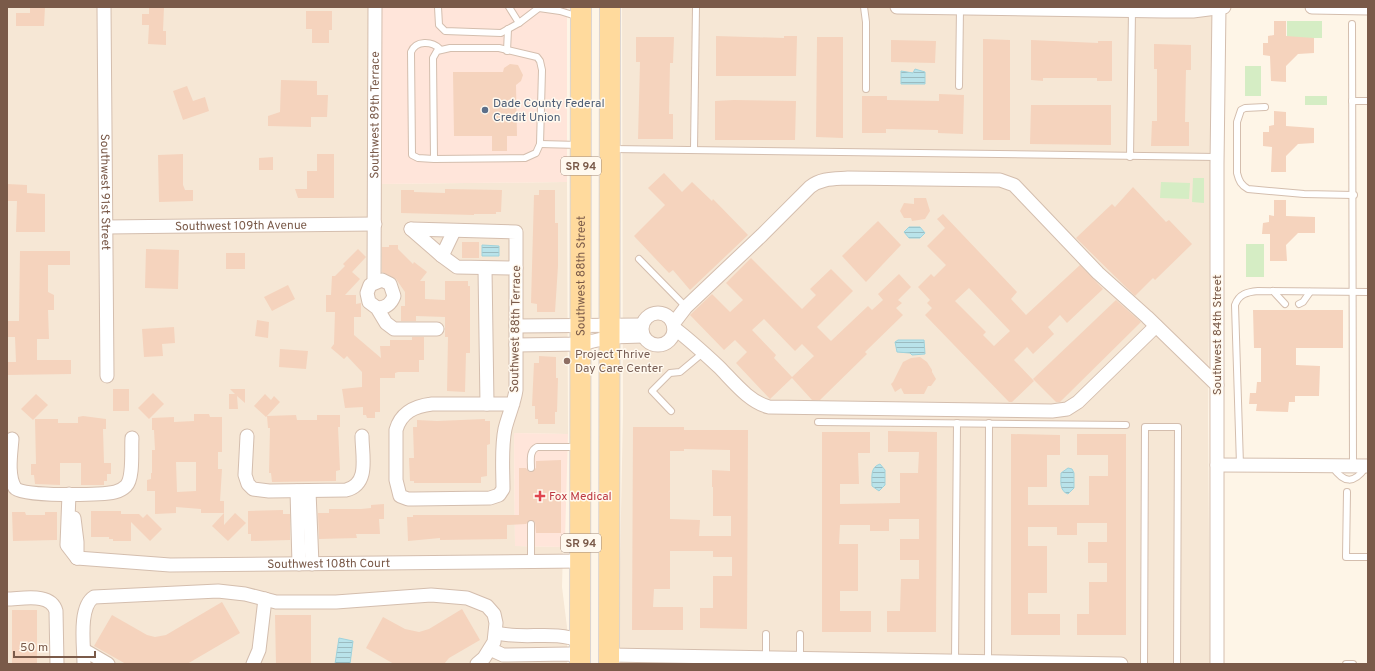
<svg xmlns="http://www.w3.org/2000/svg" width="1375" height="671" font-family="Overpass,sans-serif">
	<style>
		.residential { fill: #f6e7d5 }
		.commercial { fill: #ffe5da }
		.park { fill: #d5edc4 }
		.water { fill: url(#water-rules); stroke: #9fd3dc }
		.building { fill: #f5d3bd; fill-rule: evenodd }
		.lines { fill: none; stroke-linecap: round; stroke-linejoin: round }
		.service-casing { stroke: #d4beae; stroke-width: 8 }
		.minor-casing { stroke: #d4beae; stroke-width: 15 }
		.primary-casing { stroke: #dcd4d0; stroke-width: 22 }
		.service { stroke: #fff; stroke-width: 6 }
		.minor { stroke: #fff; stroke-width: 13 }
		.primary { stroke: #ffda9d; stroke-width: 20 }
		.service-dot { fill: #5c6f8a; stroke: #fff9ef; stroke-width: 1.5 }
		.education-dot { fill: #8d6e63; stroke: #fff9ef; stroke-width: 1.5 }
		.health-dot { fill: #e0444e; stroke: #fff9ef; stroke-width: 1.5 }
		.labels { text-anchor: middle; stroke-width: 3; stroke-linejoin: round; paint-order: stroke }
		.shield { fill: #fff9ef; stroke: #a28a7b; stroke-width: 1 }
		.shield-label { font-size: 11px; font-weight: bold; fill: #7a5a49 }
		.service-label { font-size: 12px; fill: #4e5e75; stroke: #fff9ef; text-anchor: start }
		.street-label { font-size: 12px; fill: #7a5a49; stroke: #fff9ef }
		.education-label { font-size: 12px; fill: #785e54; stroke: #fff9ef; text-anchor: start }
		.health-label { font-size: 12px; fill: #be3a42; stroke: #fff9ef; text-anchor: start }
	</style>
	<defs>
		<pattern id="water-rules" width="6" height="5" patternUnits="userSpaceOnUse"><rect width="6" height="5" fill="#b9e3ea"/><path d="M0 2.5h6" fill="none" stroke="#9bbbc0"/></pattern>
	</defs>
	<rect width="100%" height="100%" fill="#fef5e7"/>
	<g class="residential">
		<polygon points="7,7 380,7 380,184 567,182 568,434 514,433 515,546 563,547 562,587 567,627 567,664 7,664"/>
		<polygon points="622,7 1215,7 1212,10 1208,420 1210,664 618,664 623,413"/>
	</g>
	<g class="commercial">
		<polygon points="380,7 567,7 567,182 380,184"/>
		<polygon points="514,433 568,434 565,539 563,547 515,546"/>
	</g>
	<g class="park">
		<rect x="1287" y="21" width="35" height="17"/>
		<rect x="1245" y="66" width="16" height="30"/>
		<rect x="1305" y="96" width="22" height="9"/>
		<polygon points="1193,178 1204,178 1204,203 1192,202"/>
		<polygon points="1161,182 1190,183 1189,199 1160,198"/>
		<rect x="1246" y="244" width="18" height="33"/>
	</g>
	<g class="water">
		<polygon points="915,69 925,72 925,84 901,84 901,71 913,73"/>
		<polygon points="909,227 920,227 925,233 920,238 909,238 904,232"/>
		<polygon points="482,245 499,246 499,256 482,256"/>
		<polygon points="898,340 924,340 925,354 912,355 910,353 897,352 895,342"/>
		<path d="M880 464 885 470V485L879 491 872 486C872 477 870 467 880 464Z"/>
		<path d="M1068 468 1072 469 1074 473V488L1068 494C1059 491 1061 481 1061 473Z"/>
		<polygon points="339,638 353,641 350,664 335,664"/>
	</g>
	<g class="building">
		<polygon points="30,7 45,7 44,26 16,26 16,13 30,13"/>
		<polygon points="149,7 164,7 163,31 166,31 166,45 148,44 149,25 142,25 142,14 149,14"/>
		<polygon points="306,11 332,11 332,30 329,30 329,43 312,43 312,29 306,29"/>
		<polygon points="1274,21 1286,21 1286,36 1314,38 1314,53 1298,54 1286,66 1286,82 1271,81 1270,56 1263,55 1263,43 1268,43 1268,36 1274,35"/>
		<polygon points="716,36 784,38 784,36 797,36 796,76 716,76"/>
		<polygon points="636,37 674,37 673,63 670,63 669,114 673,114 673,139 638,139 640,62 636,62"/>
		<polygon points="817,37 843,37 843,138 816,137"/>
		<polygon points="983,39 1010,40 1010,140 983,140"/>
		<polygon points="891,40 936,41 935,63 891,62"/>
		<polygon points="1031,40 1098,43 1098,41 1112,41 1112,81 1097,81 1097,78 1043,78 1043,81 1031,80"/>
		<polygon points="1154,44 1191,45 1191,70 1186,70 1185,122 1189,122 1189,146 1151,146 1152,121 1157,121 1157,69 1154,69"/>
		<polygon points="510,64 518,65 523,75 521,81 516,85 517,136 507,136 507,151 492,151 492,136 454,136 453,72 503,72 504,68"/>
		<polygon points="281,80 317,81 317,95 328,95 327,117 311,117 311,127 268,126 268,116 280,112"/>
		<polygon points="187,86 193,101 205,97 209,111 183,120 173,91"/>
		<polygon points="939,94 964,95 963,134 938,133 938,130 886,129 886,133 862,133 862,96 887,96 887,100 939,101"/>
		<polygon points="734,100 796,101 795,140 715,140 715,101"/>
		<polygon points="1031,105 1111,105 1111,145 1030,144"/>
		<polygon points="1274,111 1286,112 1286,126 1314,128 1314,143 1298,144 1286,156 1286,172 1271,172 1272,147 1263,146 1263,132 1269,132 1269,126 1274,125"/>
		<polygon points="183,154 183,185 185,190 193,190 193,201 159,202 158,155"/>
		<polygon points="317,154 334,154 334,198 298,198 295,189 307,189 307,171 317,171"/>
		<polygon points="273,157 273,170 259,170 259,158"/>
		<polygon points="664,173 682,192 692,182 712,201 713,199 748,235 690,290 673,270 669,273 634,236 665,205 648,188"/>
		<polygon points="7,184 27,185 27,193 45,194 45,232 16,232 17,201 7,201"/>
		<polygon points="1133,187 1166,222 1169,220 1192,244 1155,280 1153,278 1135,296 1076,238 1112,204 1115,207"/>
		<polygon points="445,189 502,190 501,212 496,212 496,214 474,214 474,215 401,213 401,190 414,190 414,192 445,193"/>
		<polygon points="539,190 555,190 555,223 558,223 558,266 555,312 537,312 537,304 531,303 534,195 539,195"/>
		<polygon points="914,198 926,198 930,211 925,219 912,221 911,218 904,218 900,211 904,203 914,204"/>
		<polygon points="1274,200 1286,200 1286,216 1315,217 1315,233 1298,233 1286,245 1287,261 1270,261 1270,234 1262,234 1263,223 1269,222 1269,215 1274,216"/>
		<path d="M943 214 1017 292 1011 299 1026 315 1080 265 1103 289 1067 323 1060 315 1048 327 1054 334 1033 354 1027 347 1014 360 1034 381 1012 402H1009L925 315 932 308 927 303 930 300 918 287 931 274 934 277 946 265 927 246 945 228 937 219ZM969 288 1010 331 994 346 983 335 986 332 955 301Z"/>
		<polygon points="878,221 901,245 866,282 842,256"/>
		<rect x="462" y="242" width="17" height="16"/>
		<polygon points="389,245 398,245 398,249 413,264 414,262 427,272 420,281 425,281 425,299 445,300 445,281 468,281 468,286 470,286 470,353 466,353 465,392 447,391 448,337 445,337 445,317 416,316 416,321 401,321 401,306 405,306 405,292 396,279 382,272 382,247 389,247"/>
		<polygon points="146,249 179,250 178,289 145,288"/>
		<polygon points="358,249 366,257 352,272 360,279 345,295 356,295 356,304 361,303 361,317 354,317 354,335 381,358 380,346 390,346 390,340 412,340 412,337 424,337 424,360 419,360 419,372 398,372 395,373 395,378 380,378 380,412 375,412 375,418 367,418 366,415 363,415 363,407 345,408 342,389 362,387 362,372 347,356 344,359 331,348 334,344 335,312 326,312 326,295 331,295 332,276 335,276 345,266 343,264"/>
		<polygon points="20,251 70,251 70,265 48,265 48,292 54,295 54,310 48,310 49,339 37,339 37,360 71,360 71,374 7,375 7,362 16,362 15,337 7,337 7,321 19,321"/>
		<rect x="226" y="253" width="19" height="16"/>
		<path d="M751 258 802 309 816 295 810 289 831 269 853 291 817 327 831 341 868 306 872 310 883 300 878 294 899 274 911 287 898 300 902 303 896 308 903 315 865 352 867 354 820 400H812L792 378 770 399 736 363 747 352 735 340 724 350 690 315 712 294 730 312 743 300 726 283ZM764 319 795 351 802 344 814 356 792 377 774 358 776 355 752 330Z"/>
		<polygon points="288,285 295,299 272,311 264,297"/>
		<polygon points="1116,300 1141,322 1060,402 1056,402 1033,379"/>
		<polygon points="1253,310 1343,310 1343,348 1296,348 1296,365 1320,366 1319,396 1295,396 1295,402 1289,402 1288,412 1256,411 1257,404 1249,404 1250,393 1256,393 1257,382 1261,382 1261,348 1254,348"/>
		<polygon points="257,320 269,322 268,338 255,336"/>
		<polygon points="174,327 175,343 162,344 163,356 144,357 142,329"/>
		<polygon points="280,349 308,351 306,369 279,367"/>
		<polygon points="539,356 556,357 556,378 558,378 557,412 555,412 555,424 538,424 538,419 535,419 535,406 532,406 534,363 539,363"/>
		<polygon points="920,357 927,362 932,370 932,372 936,379 931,386 928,386 924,394 904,394 901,388 895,392 891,384 893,382 903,362 911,358"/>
		<rect x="113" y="389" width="16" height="22"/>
		<polygon points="230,389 245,389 245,403 237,396 238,409 229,409 229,394 235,394"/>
		<polygon points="153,393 164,404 149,419 138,408"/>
		<polygon points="36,394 48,405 33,420 21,409"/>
		<polygon points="265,394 271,400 274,396 280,402 266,417 254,406"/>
		<path d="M194 414H209L210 417H222V452H218V469H222L220 501H224V513H201V509L176 507V513L155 514V491H147V480L151 479V473H152V450H155L154 430H152V418L174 417V422L194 421ZM176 462H196V491L177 492Z"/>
		<polygon points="296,415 297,420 317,420 317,415 340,415 340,427 338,427 340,470 336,471 336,481 272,482 271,473 269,473 270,428 268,428 267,416"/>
		<polygon points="83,416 106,419 106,429 103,429 104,463 111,463 111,474 107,474 107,481 104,481 104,485 81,485 81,463 60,463 60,485 35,484 34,475 31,475 31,464 36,464 35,419 58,419 58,423 78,423 78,417"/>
		<polygon points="485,419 485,421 490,421 490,444 487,445 487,476 481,477 481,483 414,483 414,481 410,481 409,458 414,458 413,427 417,427 417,420 437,421"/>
		<path d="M633 427H684V430H748L747 629 700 628V608H713V576H732V557H713V551H670V589H654L653 607H683V630H632ZM684 449 730 450V471L712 470V487H713V516H731V536H699L700 520 670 519V451H684Z"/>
		<polygon points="888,431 937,432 936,632 887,632 887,611 900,611 901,579 919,579 919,560 900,560 900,539 919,539 919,519 889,519 889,531 870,531 870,525 840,525 839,544 858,544 858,591 840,591 840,611 871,611 871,632 822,632 822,432 870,432 870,453 858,453 859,484 840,484 840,504 900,503 900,473 918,473 919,452 888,452"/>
		<polygon points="1011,434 1060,435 1060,455 1047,455 1047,487 1028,487 1028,505 1089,505 1089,476 1108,476 1108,455 1077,455 1077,434 1126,434 1126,635 1077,635 1077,614 1089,614 1089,582 1107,582 1107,563 1088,563 1088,542 1107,542 1107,523 1077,523 1077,535 1057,535 1057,527 1028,527 1028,546 1047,546 1047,593 1028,593 1028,614 1060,614 1060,635 1011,635"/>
		<polygon points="561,460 561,533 536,533 535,522 531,520 526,524 507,525 507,539 440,540 440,538 408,541 407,517 413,517 413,515 519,515 519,468 526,468 529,472 531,472 536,468 536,461"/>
		<polygon points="384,504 384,519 379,519 380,534 356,534 357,538 319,539 318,513 329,513 329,509 361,509 371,508 371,505"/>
		<polygon points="283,510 283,514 290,514 290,540 251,541 251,534 248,534 248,511"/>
		<polygon points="91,511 121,511 121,514 139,514 143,518 147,514 162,529 150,541 131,522 131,541 113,541 113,539 109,539 109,537 91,537"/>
		<polygon points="12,512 25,512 26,515 45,515 45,512 57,512 57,540 13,541"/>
		<polygon points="224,513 224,525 235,513 246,523 228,541 212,526"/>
		<polygon points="222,602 240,633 187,664 126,664 94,646 112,615 147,635 155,637 166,635"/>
		<polygon points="462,609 480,640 449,658 444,664 394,664 366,648 383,617 405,629 419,632 429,629"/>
		<rect x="12" y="610" width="25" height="54"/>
		<polygon points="275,615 311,615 311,664 276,664"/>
	</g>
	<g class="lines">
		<g class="service-casing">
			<g id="service">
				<polyline points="438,7 439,25 445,31 501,33 519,23 540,7"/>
				<polyline points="509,7 519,23"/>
				<polyline points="864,7 866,22 866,89"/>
				<polyline points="539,8 560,11 579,17"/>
				<polyline points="1352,24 1353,466"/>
				<polyline points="507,51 508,29"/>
				<polyline points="959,86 960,8"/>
				<polyline points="1352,101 1368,101"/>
				<path d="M1265 107 1245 108 1241 110 1237 122V173C1239 181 1241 185 1248 189L1304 194 1354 195"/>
				<polyline points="540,144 579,145"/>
				<polyline points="612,149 1217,157"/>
				<polyline points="694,149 696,7"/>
				<polyline points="1130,157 1132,10"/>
				<path d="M434 159 433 58 437 51 450 48H499L537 57 540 61 542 70 540 144 536 153 525 158 434 159 418 158 412 155 411 52C416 40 432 41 440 49"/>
				<polyline points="639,259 686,307"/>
				<polyline points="1273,291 1285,304"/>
				<polyline points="1299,304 1303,302 1310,292"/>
				<polyline points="671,411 652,391 670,373 680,372 704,352"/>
				<polyline points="818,422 1126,425"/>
				<path d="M1240 465 1235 305C1239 294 1247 292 1258 291L1368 292"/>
				<path d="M1332 466C1344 484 1354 484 1366 467"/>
				<path d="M531 468C531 460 529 451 537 447H578"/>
				<polyline points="1347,492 1346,557 1368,557"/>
				<polyline points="531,561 531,524"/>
				<polyline points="766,658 766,634"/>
				<polyline points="800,659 800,634"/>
				<polyline points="955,661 957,423"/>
				<polyline points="988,662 989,423"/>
				<polyline points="1144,664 1145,427 1178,427 1177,664"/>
				<polyline points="1346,664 1353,664"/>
			</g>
		</g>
		<g class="minor-casing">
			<g id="minor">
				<path id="s1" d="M104 7 107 376"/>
				<polyline points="897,7 1164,11 1193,11 1224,7"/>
				<polyline points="1312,7 1368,8"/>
				<path id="s2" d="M107 227 375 224"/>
				<path d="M411 229 516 232V390C514 404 508 416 505 429 501 448 503 470 503 489L499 495 490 498 414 499H408L400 496 396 480V430C401 412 415 406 432 404H513"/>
				<polyline points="411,229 442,256 457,267 516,268"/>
				<polyline points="442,256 454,231"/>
				<polyline points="485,269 487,404"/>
				<path id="s3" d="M374 282 375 7"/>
				<path d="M377 308C386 308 391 304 394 296L390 284 382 280 370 285 367 293 369 302 377 308 386 323 394 329H437"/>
				<circle cx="658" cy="329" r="16"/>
				<path d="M673 324 686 307 762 235 810 187C821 178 834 179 848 178L1000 180 1014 185 1098 273 1147 317 1217 385"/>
				<polyline points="516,326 642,325"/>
				<path d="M674 328C690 340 704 353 719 367 733 381 749 402 769 407L1052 411 1067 409 1078 402 1156 326"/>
				<polyline points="516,345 581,344 610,337 643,336"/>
				<path d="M247 436 245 475 248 484 253 489 269 491 346 490C370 484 362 456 362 436"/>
				<path d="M12 439C11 453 7 475 15 488 21 497 102 495 115 492 119 491 123 489 126 486 134 478 131 449 132 438"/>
				<polyline points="1217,465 1368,466"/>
				<polyline points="297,491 299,564"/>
				<polyline points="309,491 312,564"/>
				<polyline points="69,494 67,545 77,558"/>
				<polyline points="74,518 77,542 77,558"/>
				<path id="s4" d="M77 558 170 565 581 561"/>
				<path d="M7 599C22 599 51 592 56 611L57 664"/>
				<path d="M497 633C524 640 554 630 580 641"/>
				<polyline points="490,649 503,655 569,654 575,656 580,661"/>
				<polyline points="84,650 108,664"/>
				<polyline points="609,655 1121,664"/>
				<path d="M84 664C84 647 78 607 94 597L218 591 245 594 276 602H336L431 595 467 598 487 606 494 614 496 623 494 642 484 658 477 664"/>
				<polyline points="253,664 259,650 265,599"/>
				<polyline points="1217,664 1217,164 1219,7"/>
			</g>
		</g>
		<g class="primary-casing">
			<g id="primary">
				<path id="s5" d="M580 664 581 7"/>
				<polyline points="609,664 610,7"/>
			</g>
		</g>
		<use href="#service" class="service"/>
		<use href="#minor" class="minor"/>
		<use href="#primary" class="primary"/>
	</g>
	<circle class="service-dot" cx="485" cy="110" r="4"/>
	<circle class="education-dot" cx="567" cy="361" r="4"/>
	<path class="health-dot" d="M538 490h4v4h4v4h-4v4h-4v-4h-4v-4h4z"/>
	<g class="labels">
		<g class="shield">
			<rect x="561" y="157" width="40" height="18" rx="3"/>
			<rect x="561" y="534" width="40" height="18" rx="3"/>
		</g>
		<g class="shield-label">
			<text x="581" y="170">SR 94</text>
			<text x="581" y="547">SR 94</text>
		</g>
		<g class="service-label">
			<text x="493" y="107">Dade County Federal<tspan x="493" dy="14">Credit Union</tspan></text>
		</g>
		<g class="street-label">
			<text dy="4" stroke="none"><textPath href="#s3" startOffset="167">Southwest 89th Terrace</textPath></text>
			<text dy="4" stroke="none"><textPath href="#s1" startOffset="185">Southwest 91st Street</textPath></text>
			<text dy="4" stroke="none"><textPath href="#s2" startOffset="134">Southwest 109th Avenue</textPath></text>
			<text dy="4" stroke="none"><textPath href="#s5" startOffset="388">Southwest 88th Street</textPath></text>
			<text transform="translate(515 329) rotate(-89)" y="4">Southwest 88th Terrace</text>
			<text transform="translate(1217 335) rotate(-90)" y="4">Southwest 84th Street</text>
			<text dy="4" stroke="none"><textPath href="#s4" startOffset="252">Southwest 108th Court</textPath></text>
		</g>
		<g class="education-label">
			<text x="575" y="358">Project Thrive<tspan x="575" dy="14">Day Care Center</tspan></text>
		</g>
		<g class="health-label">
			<text x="549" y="500">Fox Medical</text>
		</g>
	</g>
	<rect width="1375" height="671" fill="none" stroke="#7a5a49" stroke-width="16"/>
	<path d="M14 651v6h81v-6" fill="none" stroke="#7a5a49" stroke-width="2"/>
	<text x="20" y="651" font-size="12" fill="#7a5a49" stroke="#fff9ef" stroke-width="3" paint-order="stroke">50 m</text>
</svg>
